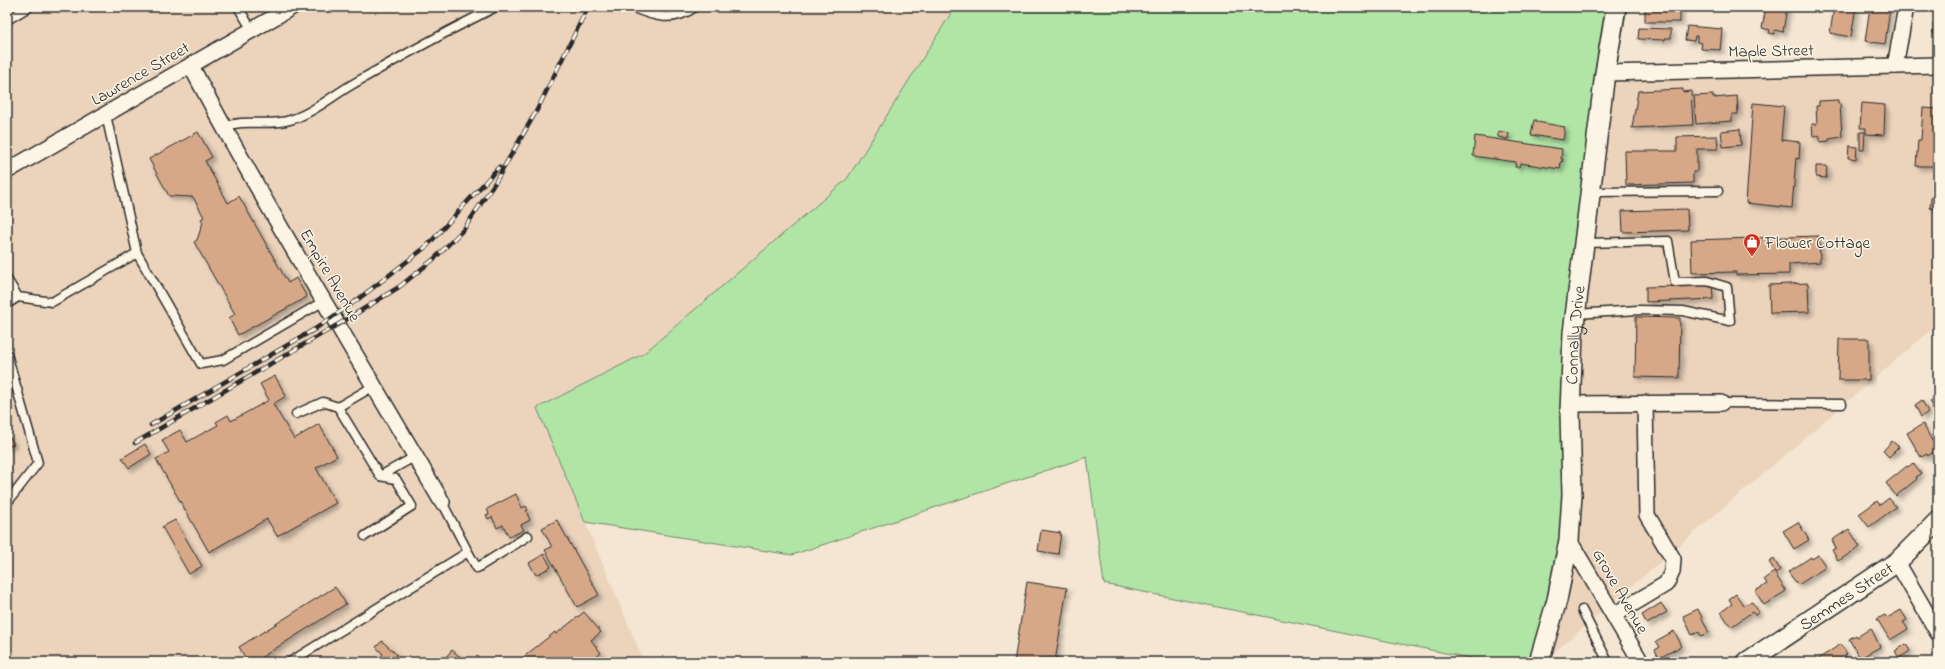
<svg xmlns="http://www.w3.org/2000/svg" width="1945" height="669" font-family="'Indie Flower',sans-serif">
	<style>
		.built { fill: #ebd3bc }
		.green { fill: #b1e5a6; stroke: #6e8868 }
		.building { fill: #d6a888; stroke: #2b2b2b; filter: url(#shadow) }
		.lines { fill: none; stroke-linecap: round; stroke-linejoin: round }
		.service-casing { stroke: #2b2b2b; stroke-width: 11 }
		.minor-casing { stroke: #2b2b2b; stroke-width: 18 }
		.tertiary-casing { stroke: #2b2b2b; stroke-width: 22 }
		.service { stroke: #fcf5e5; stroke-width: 8 }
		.minor { stroke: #fcf5e5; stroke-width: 15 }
		.tertiary { stroke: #fcf5e5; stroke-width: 19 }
		.rail-casing { stroke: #2b2b2b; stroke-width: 4.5 }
		.rail { stroke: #fcf5e5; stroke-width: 3; stroke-dasharray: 9; stroke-linecap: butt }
		.labels { text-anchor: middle; stroke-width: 3; stroke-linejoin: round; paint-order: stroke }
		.street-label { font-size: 17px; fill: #2b2b2b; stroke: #fcf5e5 }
		.poi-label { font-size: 17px; fill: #2b2b2b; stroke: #fcf5e5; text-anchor: start }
	</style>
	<defs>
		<filter id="shadow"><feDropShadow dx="3.5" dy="3.5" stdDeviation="2" flood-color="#0004"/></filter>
	</defs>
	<rect width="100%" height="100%" fill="#f4e6d2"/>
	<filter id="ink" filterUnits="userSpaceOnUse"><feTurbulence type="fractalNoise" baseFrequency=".025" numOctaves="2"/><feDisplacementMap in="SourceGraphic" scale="8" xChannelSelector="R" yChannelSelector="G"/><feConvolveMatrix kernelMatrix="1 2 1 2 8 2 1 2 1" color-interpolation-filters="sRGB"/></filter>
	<g filter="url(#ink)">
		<g class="built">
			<polygon points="7,7 955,7 847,179 643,354 537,408 644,662 7,662"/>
			<polygon points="1938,61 1938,324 1543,662 1574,313 1618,66"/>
		</g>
		<polygon class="green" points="955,7 1627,7 1574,313 1575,551 1536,662 1490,662 1104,584 1087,457 792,555 585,522 537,408 643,354 847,179"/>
		<g class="building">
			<rect x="1645" y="7" width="35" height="15"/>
			<polygon points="1766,7 1775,7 1775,9 1781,10 1782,7 1787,7 1783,32 1775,30 1774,34 1769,33 1770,30 1762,28"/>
			<polygon points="1834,7 1856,7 1851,37 1830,33"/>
			<polygon points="1870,7 1890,8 1885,44 1865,41"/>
			<rect x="1933" y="24" width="5" height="9"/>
			<polygon points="1687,26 1722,29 1720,50 1701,49 1702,43 1697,42 1697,36 1695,36 1694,41 1685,40"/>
			<polygon points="1639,28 1671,29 1671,38 1665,38 1665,40 1638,39"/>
			<polygon points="1683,89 1683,92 1691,91 1693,125 1632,128 1638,91"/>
			<polygon points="1713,95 1713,98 1737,96 1738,114 1732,114 1732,121 1696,124 1694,96"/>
			<polygon points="1838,100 1838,104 1840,104 1842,137 1829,139 1829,141 1820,142 1820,136 1813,137 1812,124 1817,124 1816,106 1819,106 1819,101"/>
			<polygon points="1753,103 1784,106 1781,140 1800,142 1799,159 1796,158 1792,208 1746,203"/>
			<polygon points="1862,103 1885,105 1884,135 1866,134 1866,128 1860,128"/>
			<polygon points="1923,108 1938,109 1938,166 1916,166 1918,140 1921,140"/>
			<polygon points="1534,120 1537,120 1537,122 1565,127 1563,140 1531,135"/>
			<polygon points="1740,129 1741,145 1723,147 1721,131"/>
			<polygon points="1498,131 1509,133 1508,139 1498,137"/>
			<polygon points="198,132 212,157 205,161 228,203 239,196 288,283 296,278 307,297 238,335 229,318 235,314 194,242 197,240 203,222 201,219 204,217 193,197 169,196 149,159"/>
			<polygon points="1860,132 1865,132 1864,150 1860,150"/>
			<polygon points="1475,136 1562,149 1561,159 1563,159 1562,162 1561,161 1560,169 1520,163 1519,167 1515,167 1516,162 1473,156"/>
			<polygon points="1717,136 1718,149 1697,149 1697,172 1693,172 1693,183 1626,185 1625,151 1677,151 1677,137"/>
			<polygon points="1849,146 1857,147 1856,159 1848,158"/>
			<polygon points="1816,166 1827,166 1826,178 1816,177"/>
			<polygon points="1931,198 1938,199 1938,209 1930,208"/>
			<polygon points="1687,209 1688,230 1623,232 1622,211"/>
			<polygon points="1819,236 1820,262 1789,264 1789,274 1736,275 1736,272 1692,273 1691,240"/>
			<polygon points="1808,283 1809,312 1770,313 1769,285"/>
			<polygon points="1712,285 1713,299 1646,302 1646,287"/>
			<polygon points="1636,317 1680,318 1679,378 1635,377"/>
			<polygon points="1839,339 1869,339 1869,380 1838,380"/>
			<polygon points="275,376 286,396 273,404 294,439 319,424 337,456 316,468 336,503 277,536 267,519 209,552 156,459 169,452 162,440 180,430 187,442 218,425 216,422 228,415 231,421 269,400 260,384"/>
			<polygon points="1938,396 1938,415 1930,401"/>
			<polygon points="1922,400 1928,412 1921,417 1915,405"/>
			<polygon points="1923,424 1932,441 1936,439 1938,448 1928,456 1927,454 1921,457 1907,433"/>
			<polygon points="7,433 14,444 7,448"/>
			<polygon points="1892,441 1899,447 1889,457 1883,451"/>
			<polygon points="145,444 151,454 129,468 122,458"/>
			<polygon points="1913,463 1921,474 1916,477 1917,479 1896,496 1886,483 1907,466 1908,467"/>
			<polygon points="7,476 13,486 7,490"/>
			<polygon points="516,494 522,508 526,506 528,510 526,511 530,520 521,525 524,530 509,537 503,525 497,528 492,517 488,519 486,515 489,514 487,509"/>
			<polygon points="1889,498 1896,507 1869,527 1859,514 1877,501 1880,505"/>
			<polygon points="175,520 202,566 189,574 162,527"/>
			<polygon points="557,520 599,595 577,607 545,550 552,547 542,528"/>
			<polygon points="1798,522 1809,540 1794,549 1783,531"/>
			<polygon points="1849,529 1860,547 1838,561 1832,550 1836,548 1832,540"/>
			<polygon points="1041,530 1061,533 1058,554 1038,551"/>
			<polygon points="544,554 551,567 536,575 529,563"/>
			<polygon points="1818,555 1826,567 1798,585 1788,572 1811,557 1812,559"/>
			<polygon points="1774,559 1780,570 1776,573 1769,562"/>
			<polygon points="1774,572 1786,591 1764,605 1755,591 1767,584 1764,579"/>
			<polygon points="1027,582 1067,588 1055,662 1014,662"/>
			<polygon points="335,587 346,604 254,662 248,662 239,647"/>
			<polygon points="1736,594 1743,605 1752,602 1759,612 1755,615 1752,612 1731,627 1721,612 1732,604 1729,599"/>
			<polygon points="1661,603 1667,612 1647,624 1642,615"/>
			<polygon points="1698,609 1709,633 1701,636 1699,632 1692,635 1683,616"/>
			<polygon points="1901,610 1907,620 1903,622 1908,629 1890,640 1877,619 1885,615 1887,618"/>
			<polygon points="584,612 601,632 591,640 601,653 590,662 517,662 555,632 556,634"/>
			<polygon points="1871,628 1880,647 1860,658 1849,639 1856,635 1857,637"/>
			<polygon points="1674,631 1682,646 1659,658 1655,650 1660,647 1656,641"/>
			<polygon points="382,641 397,655 390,662 376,662 383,654 376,647"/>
			<polygon points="1841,644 1847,654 1845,655 1849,662 1820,662 1818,659"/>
			<polygon points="1906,644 1910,651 1899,658 1895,651"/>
			<polygon points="452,650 466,662 447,662 444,659"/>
		</g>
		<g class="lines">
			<g class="service-casing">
				<g id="service">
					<polyline points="238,7 252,30"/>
					<path d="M631 7C655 17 673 23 695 7"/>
					<polyline points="7,20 29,7"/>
					<path d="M224 127C245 118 268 127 290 120 313 113 332 96 353 84 400 57 447 31 496 7"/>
					<polyline points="1591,192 1718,191"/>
					<polyline points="137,253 201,364 223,360 324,301"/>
					<polyline points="7,279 18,297 52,302 137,253 106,115"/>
					<polyline points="7,304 18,297"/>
					<polyline points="1576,314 1638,310 1683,311 1730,321 1727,287 1707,281 1675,282 1668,241 1584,243"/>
					<polyline points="7,354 38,463 7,503"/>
					<polyline points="374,386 338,407 380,476 416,456"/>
					<polyline points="1721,403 1842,404"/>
					<polyline points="296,414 323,402 338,407"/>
					<polyline points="365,536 412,506 396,479 380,476"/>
					<polyline points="468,552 477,568 528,536"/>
					<polyline points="1582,610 1607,660 1603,662"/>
					<polyline points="290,662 468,552 442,502"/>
				</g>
			</g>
			<g class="minor-casing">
				<g id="minor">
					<path d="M191 66C269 214 358 357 442 502"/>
					<polyline points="1895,66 1906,7"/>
					<polyline points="1605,73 1938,65"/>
					<polyline points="7,171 292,7"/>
					<polyline points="1570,404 1721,403"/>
					<polyline points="1569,540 1641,662"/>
					<polyline points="1897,562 1938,633"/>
					<polyline points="1614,615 1666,584 1672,572 1673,559 1647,515 1645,403"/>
				</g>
			</g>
			<g class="tertiary-casing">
				<g id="tertiary">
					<path id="s1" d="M1539 662 1557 600 1569 540 1572 495 1570 412 1573 333 1605 73 1616 7"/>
					<path id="s2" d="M1747 662 1897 562 1938 521"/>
				</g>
			</g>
			<use href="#service" class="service"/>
			<use href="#minor" class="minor"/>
			<use href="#tertiary" class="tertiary"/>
			<g class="rail-casing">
				<g id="rail">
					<polyline points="151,425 315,329 357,300 427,246 499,167"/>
					<polyline points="135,443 344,321 399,287 434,259 464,229 496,181 537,110 588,7"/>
				</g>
			</g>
			<use href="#rail" class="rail"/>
		</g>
	</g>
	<defs>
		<g id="shop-pin" transform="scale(0.9)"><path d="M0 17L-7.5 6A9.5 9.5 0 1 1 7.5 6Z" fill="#c8321e" stroke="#fcf5e5"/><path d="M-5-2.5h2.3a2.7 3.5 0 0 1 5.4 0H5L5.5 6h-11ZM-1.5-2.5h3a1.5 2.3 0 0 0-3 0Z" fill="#fff"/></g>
	</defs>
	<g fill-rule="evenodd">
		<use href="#shop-pin" x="1752" y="242"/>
	</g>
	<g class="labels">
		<g class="street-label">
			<text transform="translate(1771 50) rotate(-1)" y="6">Maple Street</text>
			<text transform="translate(140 73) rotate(-30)" y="6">Lawrence Street</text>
			<text transform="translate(331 275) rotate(60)" y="6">Empire Avenue</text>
			<text dy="6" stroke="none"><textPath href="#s1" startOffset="331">Connally Drive</textPath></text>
			<text transform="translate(1621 591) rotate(60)" y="6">Grove Avenue</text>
			<text dy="6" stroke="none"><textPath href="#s2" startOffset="119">Semmes Street</textPath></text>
		</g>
		<g class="poi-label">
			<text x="1765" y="248">Flower Cottage</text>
		</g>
	</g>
	<rect width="1945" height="669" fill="none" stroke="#fcf5e5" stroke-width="24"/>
	<rect x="12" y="12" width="1921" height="645" fill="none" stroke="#2b2b2b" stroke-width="1.5" filter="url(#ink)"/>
</svg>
